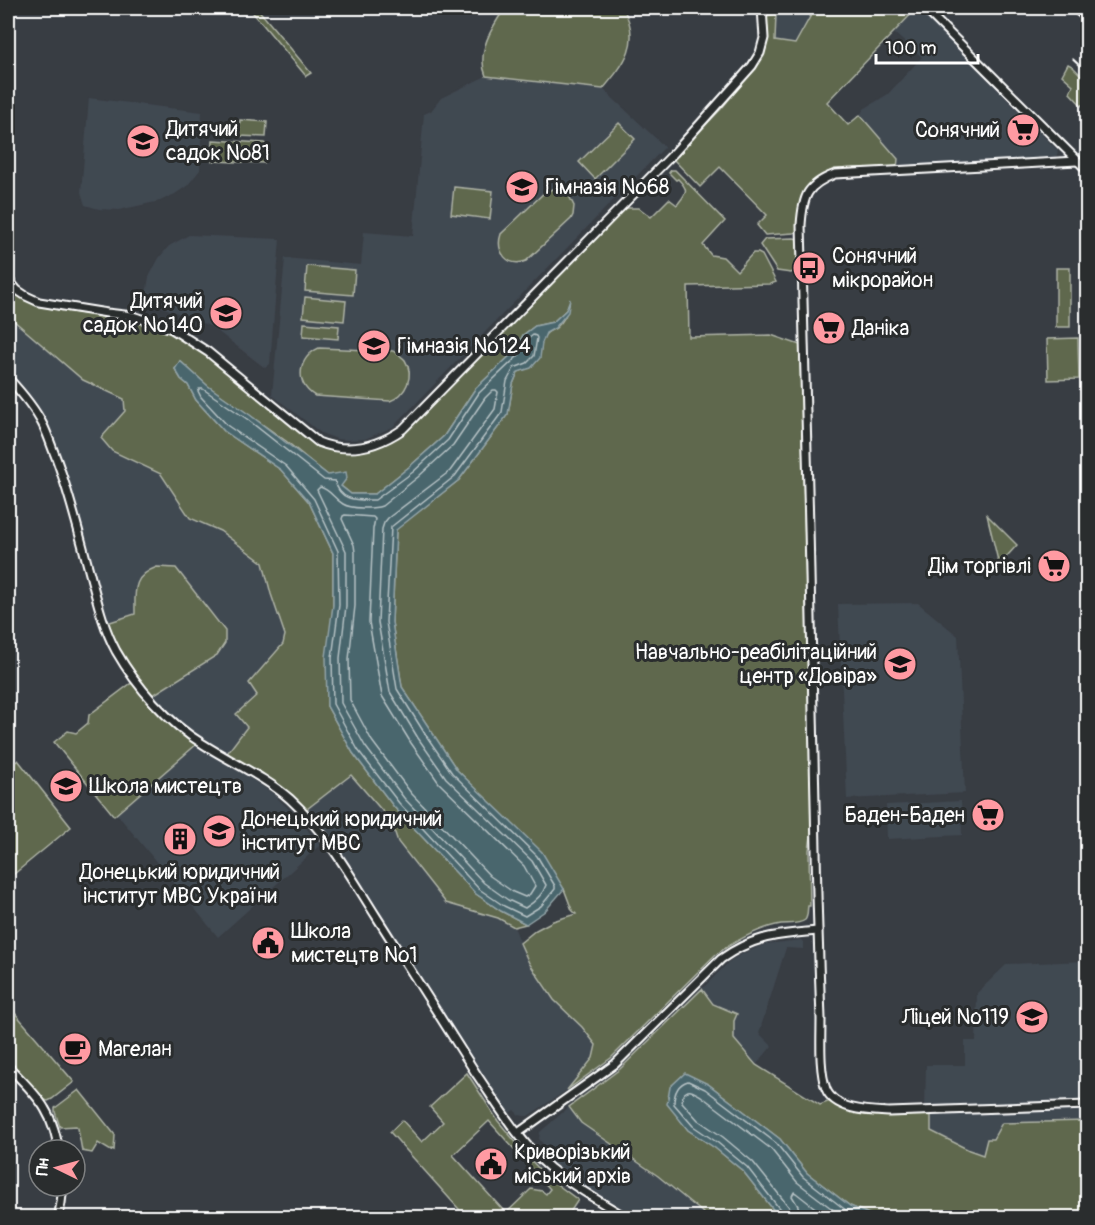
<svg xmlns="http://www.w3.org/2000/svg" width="1095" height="1225" font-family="Pangolin,sans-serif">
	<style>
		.built { fill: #414851 }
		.green { fill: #5e674d; stroke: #aeb3a6; stroke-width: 1.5 }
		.water { fill: #49666d; stroke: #92a3a7; stroke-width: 1.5 }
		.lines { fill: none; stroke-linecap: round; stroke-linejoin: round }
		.shore { stroke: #b6c2c5; stroke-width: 1.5 }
		.minor-casing { stroke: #fff; stroke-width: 11 }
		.major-casing { stroke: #fff; stroke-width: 14 }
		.minor { stroke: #2a2d2e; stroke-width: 7 }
		.major { stroke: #2a2d2e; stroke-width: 9 }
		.tram { stroke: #fff; stroke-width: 1.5 }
		.labels { text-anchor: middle; stroke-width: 6; stroke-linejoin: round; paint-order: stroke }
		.poi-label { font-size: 21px; fill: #fff; stroke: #2a2d2e; text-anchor: start }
	</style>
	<rect width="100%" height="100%" fill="#383d43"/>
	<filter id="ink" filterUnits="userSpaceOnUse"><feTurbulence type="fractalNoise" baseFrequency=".0167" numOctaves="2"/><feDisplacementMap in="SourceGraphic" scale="12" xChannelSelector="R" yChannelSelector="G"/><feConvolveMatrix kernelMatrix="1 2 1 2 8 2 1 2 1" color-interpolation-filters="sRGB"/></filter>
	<g filter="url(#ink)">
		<g class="built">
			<polygon points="776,8 815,8 795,44 775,41"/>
			<polygon points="917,8 1058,151 1055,161 897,168 860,115 864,109 888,94 922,57 894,33"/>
			<polygon points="486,76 603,89 665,147 393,427 365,439 347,440 337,439 321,433 272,395 285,258 361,265 364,232 413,236 424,114 431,111 441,98"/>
			<polygon points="89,98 202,112 200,170 187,186 175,194 160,201 119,210 99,209 85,205 81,192"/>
			<polygon points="189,235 280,239 270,364 265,368 212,327 145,300 149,277 159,258 169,246"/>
			<polygon points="8,320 13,320 23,327 83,380 124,399 126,410 101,438 112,451 161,474 190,518 220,531 263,563 271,594 285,635 283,645 250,683 258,695 247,727 225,756 200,742 150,697 217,655 135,591 135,614 104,624 72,507 44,427 8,378"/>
			<polygon points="918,603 958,636 965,793 847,799 838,604"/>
			<polygon points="198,743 272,793 297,817 320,845 218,937 117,814"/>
			<polygon points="351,775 391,821 398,842 446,903 498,918 514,927 529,963 538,977 554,1000 582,1027 596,1045 593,1058 567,1090 528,1116 524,1116 519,1115 514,1110 505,1116 330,842 303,812"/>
			<polygon points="961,801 962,835 887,839 886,805"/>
			<polygon points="801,940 803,942 803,949 786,948 759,1033 772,1046 756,1065 734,1039 734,1021 737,1014 713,1004 702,989 730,961 742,954 766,944"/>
			<polygon points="1087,961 1087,1102 925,1107 926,1065 965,1065 965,1041 976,1041 977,993 1007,964"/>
			<polygon points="569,1107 581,1123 658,1176 702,1212 707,1217 627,1217 584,1192 536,1154 544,1145 539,1139 540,1132"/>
			<polygon points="1087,1108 1087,1121 1002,1123 984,1155 969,1150 931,1131 931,1114"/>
		</g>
		<g class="green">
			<polygon points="249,8 257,8 311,73 306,76"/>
			<path d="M505 8H623C642 42 625 63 603 89L486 76C476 52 492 27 505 8Z"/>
			<path d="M815 8H917L827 102 848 125 860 115 898 159 897 168C843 168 797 159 797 231L794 233 765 235 757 225 767 215 720 167 700 187 673 159 721 109 755 68 763 54 766 45 767 39V18L769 15 776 14 775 41 795 44Z"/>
			<polygon points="1068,64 1072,66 1087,81 1087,111 1070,93 1073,85 1062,75"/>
			<polygon points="240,120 267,122 266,137 239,136"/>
			<polygon points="619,123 635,139 595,179 579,162"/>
			<polygon points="213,140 265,143 264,163 212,161"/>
			<path d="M671 170H675L725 221 703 245 711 255 723 257 737 271 753 253H758L762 255 776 282 770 284 688 286 689 337 771 335 800 345 812 829 809 850 810 906H808C807 911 808 917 805 920 799 925 787 923 781 924 757 928 734 942 715 955L611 1058 567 1090 593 1058 596 1045 582 1027 554 1000 529 963 520 943 536 930 553 921 576 914 572 910 564 889 494 807 457 770 402 687 392 622 396 529 459 480 508 414 513 384 518 372C553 360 532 346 547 333 550 330 553 330 556 328 564 321 568 313 569 303L566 310 553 322 535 326 523 335 515 351 475 389 444 436 409 467 375 494H351L286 441 208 386 180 361 175 369 181 379 188 385 196 400 224 431 281 470 309 502 333 553V605L327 706 353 753 394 807 476 894 501 911 526 924 514 927 498 918 446 903 398 842 391 821 351 775 303 812 290 799 225 756 247 727 236 714 257 695 249 683 283 644 285 635 271 594 263 563 220 531 190 518 161 474 112 451 101 438 125 411 124 399 83 380 13 320H8V284C13 290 18 296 25 300 43 310 83 313 104 317L103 328 118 329 119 318C193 322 258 407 317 446 348 458 378 450 405 432L626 208H639L651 217 669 199 677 205C686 193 690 191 678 179L676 180 669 173Z"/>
			<polygon points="454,187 493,191 490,219 451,214"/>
			<path d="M553 189 563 191 569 196 574 206 573 215 571 219 526 261C508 268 495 252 501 234L545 192Z"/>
			<polygon points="794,238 798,239 798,268 791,273 777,271 760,245 765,239"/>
			<polygon points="307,266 355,270 353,295 305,291"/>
			<rect x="1056" y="268" width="14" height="59"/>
			<polygon points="305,297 346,301 344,321 303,317"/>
			<polygon points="304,323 339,326 338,339 303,336"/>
			<polygon points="1078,338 1079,379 1048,380 1047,339"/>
			<path d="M319 348 393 351C397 354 402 356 405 360 415 376 406 395 390 401L315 396C294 384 298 357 319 348Z"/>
			<polygon points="987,515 1017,545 999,565"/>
			<path d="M157 567 176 568 225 631V643L217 655 150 697 130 673 104 624 135 614C135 591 132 576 157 567Z"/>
			<polygon points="134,683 198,743 114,816 54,742 68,731 76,733 88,723 89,715 130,684"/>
			<polygon points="18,760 71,827 8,879 8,769"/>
			<path d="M702 989 713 1004 737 1014 734 1021V1039L756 1065 820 1105 830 1101C859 1121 898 1115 931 1114V1131L969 1150 983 1155 987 1139H993L1002 1123 1087 1121V1217H876L850 1206 807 1173 780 1139 708 1084 681 1121 688 1130 715 1148 743 1171 779 1217H707L702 1212 658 1176 581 1123 569 1107 620 1069Z"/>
			<polygon points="8,1005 74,1082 52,1099 48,1101 45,1100 8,1059"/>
			<polygon points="467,1073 498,1121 529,1158 542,1172 538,1176 489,1121 453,1155 503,1210 496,1217 466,1217 390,1132 402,1120 422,1142 443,1122 430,1107"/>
			<polygon points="79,1090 115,1135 114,1150 112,1149 111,1151 98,1143 92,1153 82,1151 78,1128 76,1126 60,1127 55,1112 55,1108"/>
			<polygon points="547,1177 578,1200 567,1217 502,1217 531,1189 542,1191 546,1194 550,1189 543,1181"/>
		</g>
		<g class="water">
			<polygon points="570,299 568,312 555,328 546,333 542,343 540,358 531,368 518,372 513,384 508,414 459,480 396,530 392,622 402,687 457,770 542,852 564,889 545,911 526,924 501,911 476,894 394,807 353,753 327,706 326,657 333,605 333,553 309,502 281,470 224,431 196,400 188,385 181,379 175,369 180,361 208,386 250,415 328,475 346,472 347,478 341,486 351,494 375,494 409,467 444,436 475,389 515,351 523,335 535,326 553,322 566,310"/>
			<polygon points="685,1073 708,1084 780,1139 807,1173 850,1206 876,1217 779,1217 743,1171 715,1148 688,1130 667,1104 670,1087"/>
		</g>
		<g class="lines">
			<g class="shore">
				<path d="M533 335 536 336 537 338 534 356 527 363 514 368 507 381 502 412 455 476 391 527 386 622 397 689 425 734 452 773 537 856 555 886V889L541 906 525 916 504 906 479 889 399 803 358 750 333 704 332 658 339 605 338 551 314 499 286 466 228 426 201 397 198 391 199 389H203L247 419 324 480 335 481C340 502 357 500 375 500L413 472 448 440 479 393 519 355 528 339Z"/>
				<path d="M493 390H496L498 392 495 409 450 471 388 518 384 523 382 529 378 622 390 692 418 738 446 778 532 861 546 885C543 895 533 903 525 908L508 900 484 883 404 798 365 746 341 703 340 658 346 606V551L317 490 320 487C331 490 333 498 343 504 351 509 373 509 382 506L418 477 453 445 485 398Z"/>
				<polygon points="345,515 373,517 375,519 373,529 369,622 382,696 411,743 439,783 524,866 535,886 530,894 525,897 513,892 490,876 411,793 372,741 350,700 349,659 355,606 355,552 354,545 342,519 343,516"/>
				<path d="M784 1218 782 1212 747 1167 718 1143 693 1126 674 1104C674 1093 678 1084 688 1081L705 1089 776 1143 803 1177 847 1211 862 1218"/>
				<path d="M791 1218 789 1207 753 1162 723 1137 698 1120 682 1102 683 1095C689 1087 693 1092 701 1096L771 1149 797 1182 844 1218"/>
				<polyline points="800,1218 798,1206 792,1196 794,1192 796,1193 828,1218"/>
			</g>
			<g class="minor-casing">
				<g id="minor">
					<polyline points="924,8 1088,171"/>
					<path d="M1077 161 835 174C807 185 803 195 801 225 807 433 812 642 816 850 817 907 819 963 821 1019 821 1040 819 1070 826 1089 835 1111 871 1111 889 1112L1088 1105"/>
					<path d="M8 279 17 290 26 296 39 302 107 313 133 316 172 329 208 352 318 442C348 454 377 447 403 429L674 153 752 66 760 53 764 38 762 8"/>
					<path d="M8 378C22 393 34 407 43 425 48 435 51 445 55 455 70 494 79 534 90 574 97 600 103 627 116 651 136 686 168 723 203 744 231 762 265 777 290 799 326 832 350 875 376 916 410 969 443 1022 477 1075 499 1107 520 1143 550 1168 574 1187 601 1202 627 1218"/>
					<path d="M8 1066C20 1079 36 1093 45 1109 53 1122 56 1136 59 1150"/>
					<path d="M518 1133 615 1064 721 959C755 935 778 935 817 931"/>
					<polyline points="58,1218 61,1203 63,1186"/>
				</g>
			</g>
			<g class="major-casing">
				<polyline id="major" points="1077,8 1088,17"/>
			</g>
			<use href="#minor" class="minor"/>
			<use href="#major" class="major"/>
			<polyline class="tram" points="1073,59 1088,73"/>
		</g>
	</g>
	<defs>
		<g id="supermarket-disc" transform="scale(1.725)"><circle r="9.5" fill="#ff9aa2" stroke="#2a2d2e"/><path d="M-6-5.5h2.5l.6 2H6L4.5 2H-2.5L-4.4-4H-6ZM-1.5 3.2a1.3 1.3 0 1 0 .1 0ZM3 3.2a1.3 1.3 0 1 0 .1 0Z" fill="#111"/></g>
		<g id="school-disc" transform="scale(1.725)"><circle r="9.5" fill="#ff9aa2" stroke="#2a2d2e"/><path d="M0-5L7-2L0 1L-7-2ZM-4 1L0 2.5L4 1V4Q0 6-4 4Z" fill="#111"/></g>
		<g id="bus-disc" transform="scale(1.725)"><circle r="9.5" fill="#ff9aa2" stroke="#2a2d2e"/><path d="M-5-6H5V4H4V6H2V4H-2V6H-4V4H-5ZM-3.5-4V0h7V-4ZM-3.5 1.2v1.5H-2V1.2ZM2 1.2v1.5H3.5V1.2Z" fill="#111"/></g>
		<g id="university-disc" transform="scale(1.725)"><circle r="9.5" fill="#ff9aa2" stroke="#2a2d2e"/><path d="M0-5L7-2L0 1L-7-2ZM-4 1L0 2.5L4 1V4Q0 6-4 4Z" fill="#111"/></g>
		<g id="building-disc" transform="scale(1.725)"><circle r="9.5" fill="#ff9aa2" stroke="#2a2d2e"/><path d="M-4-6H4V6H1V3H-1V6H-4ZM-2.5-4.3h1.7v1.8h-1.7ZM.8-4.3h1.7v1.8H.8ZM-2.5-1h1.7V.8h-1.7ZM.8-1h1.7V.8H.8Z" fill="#111"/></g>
		<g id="civic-disc" transform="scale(1.725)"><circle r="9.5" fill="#ff9aa2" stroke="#2a2d2e"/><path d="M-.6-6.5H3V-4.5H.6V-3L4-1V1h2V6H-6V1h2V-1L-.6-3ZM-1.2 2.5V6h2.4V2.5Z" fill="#111"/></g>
		<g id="cafe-disc" transform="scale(1.725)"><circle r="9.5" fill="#ff9aa2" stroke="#2a2d2e"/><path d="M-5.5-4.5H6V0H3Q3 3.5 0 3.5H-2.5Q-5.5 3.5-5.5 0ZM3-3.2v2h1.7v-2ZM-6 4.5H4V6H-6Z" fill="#111"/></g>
	</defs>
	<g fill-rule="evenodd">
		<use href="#supermarket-disc" x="1023" y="130"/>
		<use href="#school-disc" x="143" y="141"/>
		<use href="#school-disc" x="522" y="187"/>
		<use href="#bus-disc" x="809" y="268"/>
		<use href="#school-disc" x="226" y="313"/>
		<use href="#supermarket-disc" x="829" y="328"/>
		<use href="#school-disc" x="374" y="346"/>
		<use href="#supermarket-disc" x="1054" y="566"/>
		<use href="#school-disc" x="900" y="664"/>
		<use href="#school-disc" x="66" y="786"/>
		<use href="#supermarket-disc" x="988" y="815"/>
		<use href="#university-disc" x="219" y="831"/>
		<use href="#building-disc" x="180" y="839"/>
		<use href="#civic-disc" x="268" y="943"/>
		<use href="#school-disc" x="1032" y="1017"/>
		<use href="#cafe-disc" x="75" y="1049"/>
		<use href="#civic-disc" x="491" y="1164"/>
	</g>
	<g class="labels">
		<g class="poi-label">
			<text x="166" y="136">Дитячий<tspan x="166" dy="24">садок №81</tspan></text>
			<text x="1000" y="137" text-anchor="end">Сонячний</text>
			<text x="545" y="194">Гімназія №68</text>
			<text x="832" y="263">Сонячний<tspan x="832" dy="24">мікрорайон</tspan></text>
			<text x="203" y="308" text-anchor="end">Дитячий<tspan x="203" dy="24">садок №140</tspan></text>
			<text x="852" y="335">Даніка</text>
			<text x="397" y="353">Гімназія №124</text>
			<text x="1031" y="573" text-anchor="end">Дiм торгiвлi</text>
			<text x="877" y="659" text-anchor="end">Навчально-реабілітаційний<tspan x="877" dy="24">центр «Довіра»</tspan></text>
			<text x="89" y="793">Школа мистецтв</text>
			<text x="965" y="822" text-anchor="end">Баден-Баден</text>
			<text x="242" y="826">Донецький юридичний<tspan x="242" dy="24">інститут МВС</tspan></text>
			<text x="180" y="879" text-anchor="middle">Донецький юридичний<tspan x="180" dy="24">інститут МВС України</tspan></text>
			<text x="291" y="938">Школа<tspan x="291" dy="24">мистецтв №1</tspan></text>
			<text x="1009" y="1024" text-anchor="end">Ліцей №119</text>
			<text x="98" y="1056">Магелан</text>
			<text x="514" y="1159">Криворізький<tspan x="514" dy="24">міський архів</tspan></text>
		</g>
	</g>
	<rect width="1095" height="1225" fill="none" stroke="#2a2d2e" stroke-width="30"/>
	<rect x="15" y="15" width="1065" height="1195" fill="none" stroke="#fff" stroke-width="2" filter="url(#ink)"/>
	<g transform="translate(57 1168) rotate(275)"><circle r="28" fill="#2a2d2e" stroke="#7f8182" stroke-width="1.5"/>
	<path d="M0-4.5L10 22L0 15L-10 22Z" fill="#ff9aa2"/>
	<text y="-9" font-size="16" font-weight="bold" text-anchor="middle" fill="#ffffff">Пн</text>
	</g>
	<path d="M876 54v9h102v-9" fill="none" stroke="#ffffff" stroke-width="3"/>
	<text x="885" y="54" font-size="18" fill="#ffffff" stroke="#2a2d2e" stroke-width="4.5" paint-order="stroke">100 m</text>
</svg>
